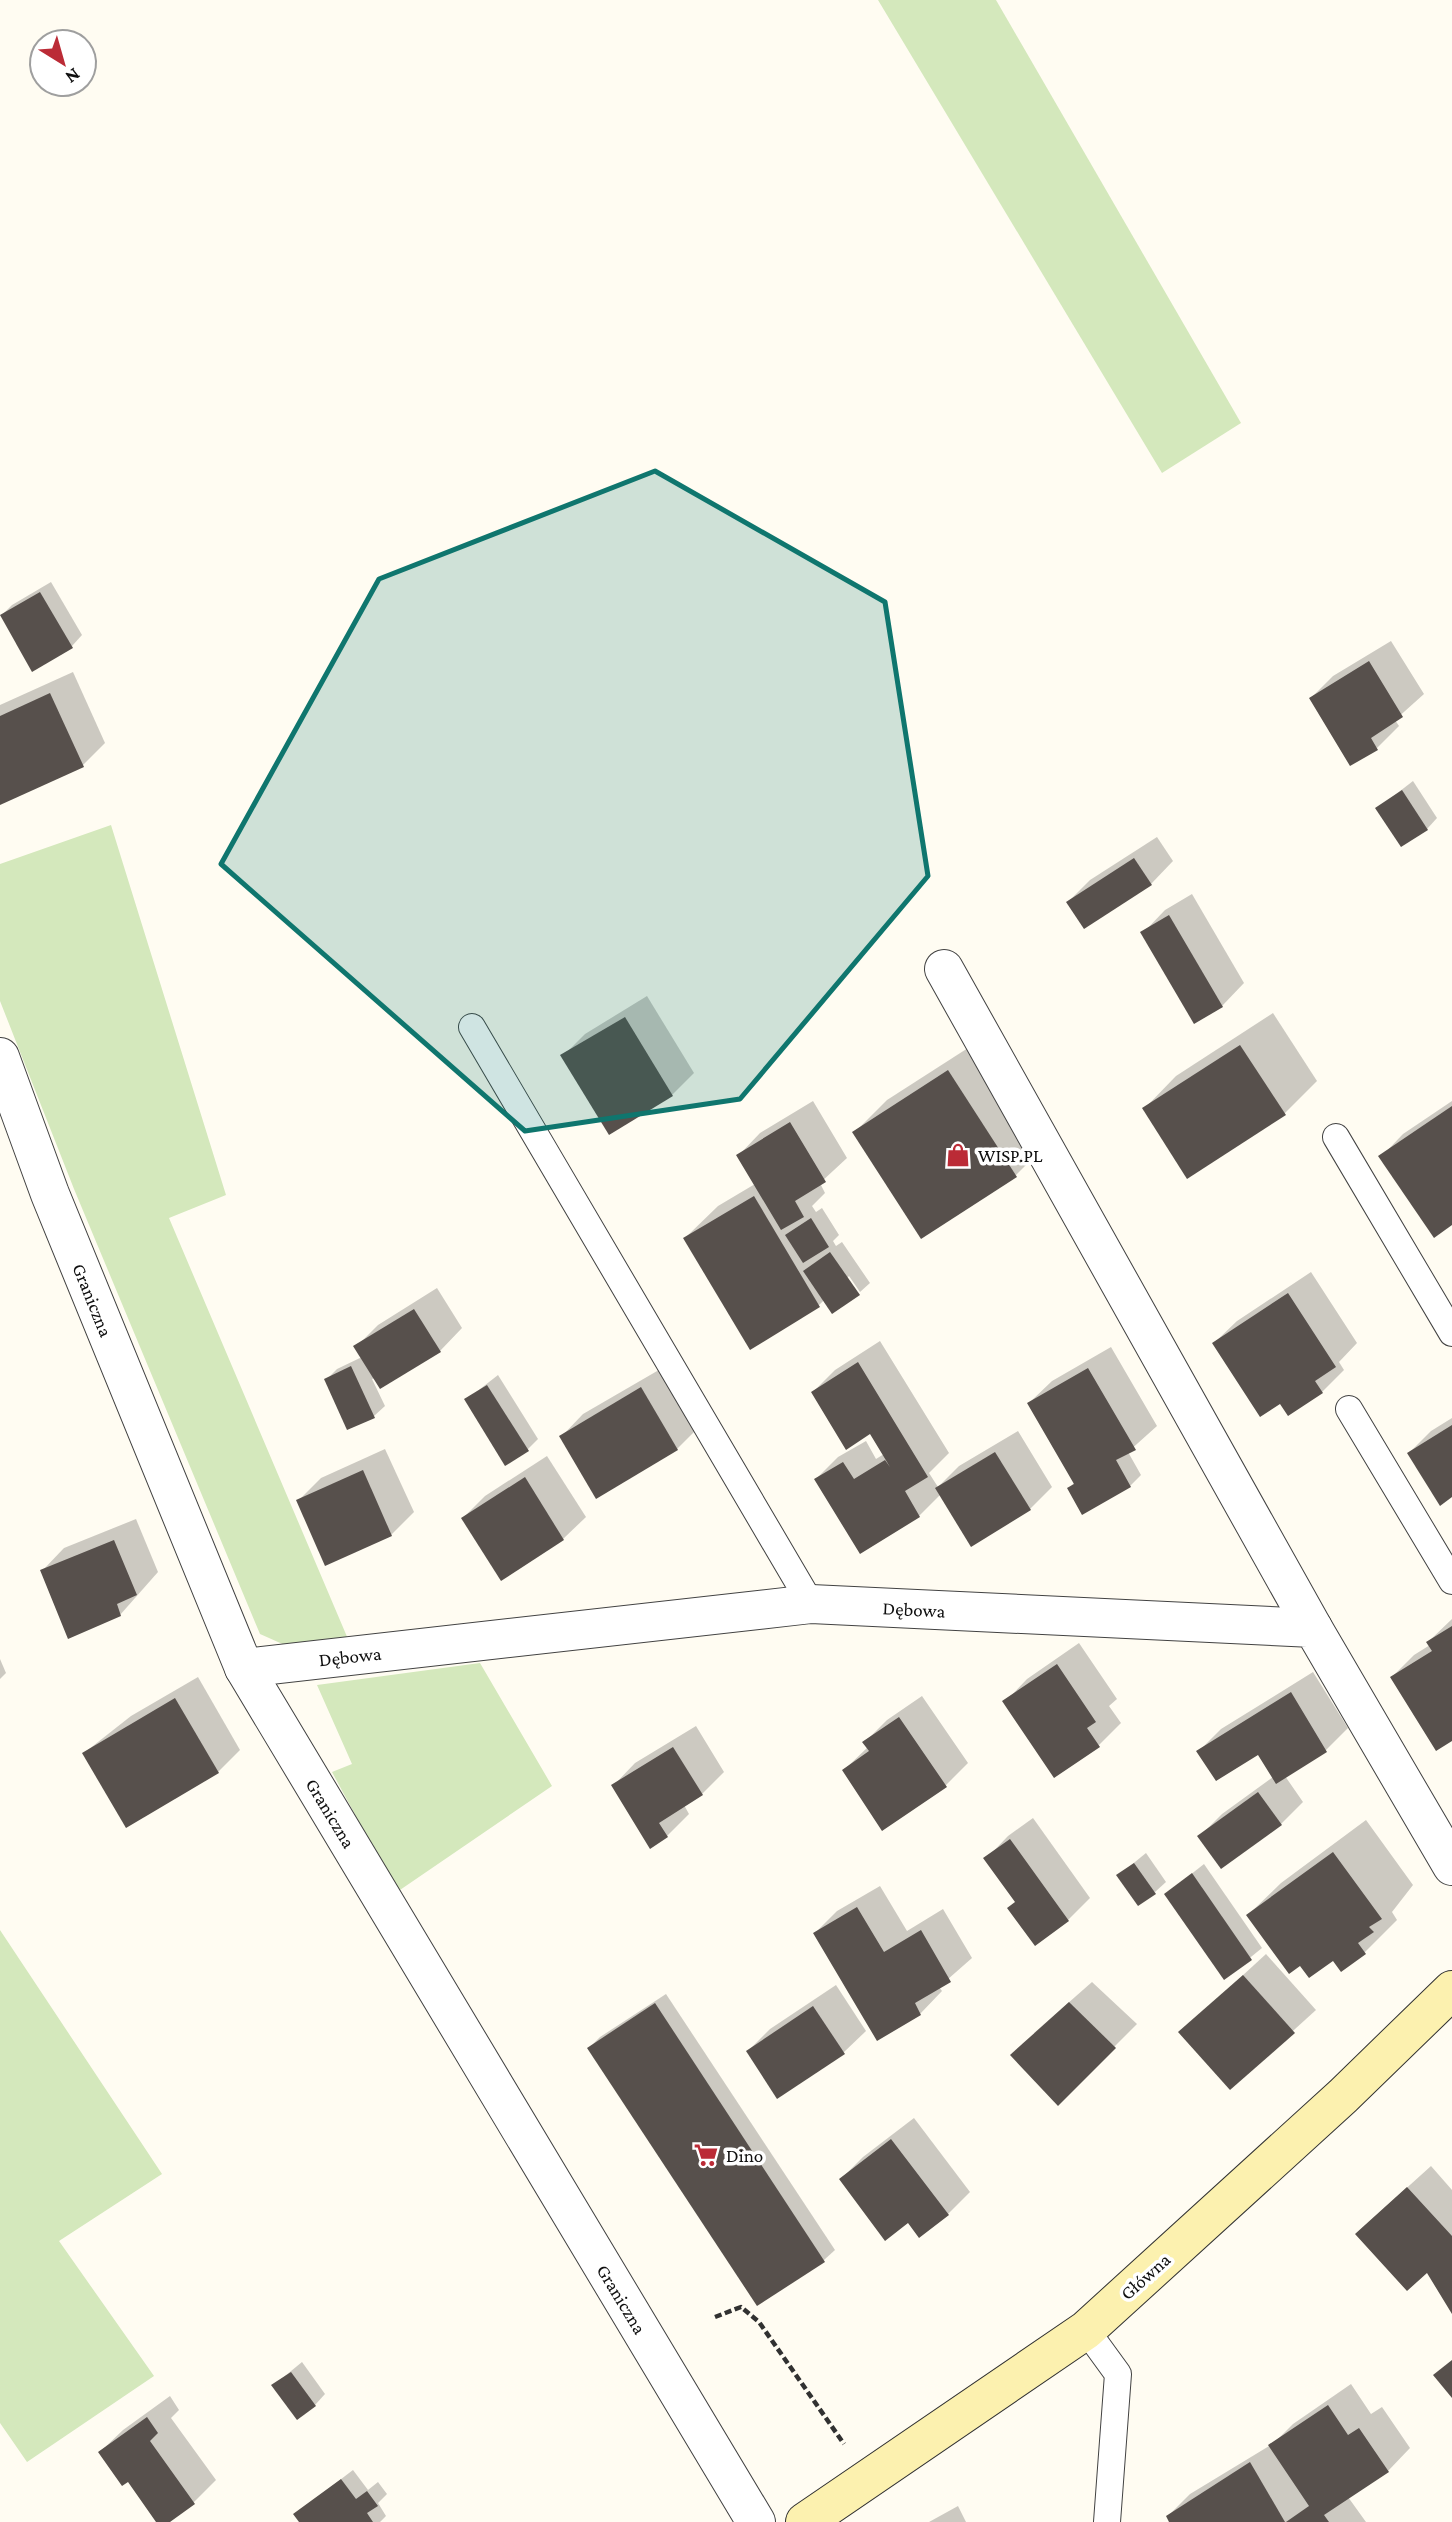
<svg xmlns="http://www.w3.org/2000/svg" width="1452" height="2522" font-family="'Crimson Pro',serif">
	<style>
		.green { fill: #d4e8bc }
		.shadow { fill: #0003 }
		.building { fill: #57504c }
		.lines { fill: none; stroke-linecap: round; stroke-linejoin: round }
		.service-casing { stroke: #424242; stroke-width: 28 }
		.minor-casing { stroke: #424242; stroke-width: 40 }
		.tertiary-casing { stroke: #424242; stroke-width: 40 }
		.secondary-casing { stroke: #313131; stroke-width: 40 }
		.path { stroke: #313131; stroke-width: 4.5; stroke-dasharray: 7 3.5; stroke-linecap: butt }
		.service { stroke: #fff; stroke-width: 26 }
		.minor { stroke: #fff; stroke-width: 38 }
		.tertiary { stroke: #fff; stroke-width: 38 }
		.secondary { stroke: #fcf1af; stroke-width: 38 }
		.marked { fill: #0f766e; fill-opacity: 0.2; stroke: #0f766e; stroke-width: 5; stroke-linejoin: round }
		.labels { text-anchor: middle; stroke-width: 7; stroke-linejoin: round; paint-order: stroke }
		.poi-label { font-size: 19px; fill: #0f0f0f; stroke: #fff; text-anchor: start }
		.street-label { font-size: 19px; fill: #0f0f0f; stroke: #fff }
	</style>
	<rect width="100%" height="100%" fill="#fffcf2"/>
	<g class="green">
		<polygon points="878,0 996,0 1241,423 1162,473"/>
		<polygon points="111,825 226,1195 169,1218 348,1639 287,1646 260,1634 74,1189 0,1001 0,864"/>
		<polygon points="480,1663 552,1786 397,1892 332,1772 352,1764 317,1685"/>
		<polygon points="0,1930 162,2174 59,2241 154,2376 27,2462 0,2423"/>
	</g>
	<g class="shadow">
		<polygon points="51,582 82,635 72,646 1,616 12,605"/>
		<polygon points="1391,641 1424,694 1395,720 1399,726 1377,748 1311,698 1333,676"/>
		<polygon points="73,672 105,743 83,765 0,803 0,705"/>
		<polygon points="1413,781 1437,818 1427,829 1378,808"/>
		<polygon points="1157,837 1173,861 1151,884 1068,902 1090,880"/>
		<polygon points="1192,894 1244,983 1222,1006 1143,933 1165,910"/>
		<polygon points="647,996 694,1073 672,1095 563,1056 585,1034"/>
		<polygon points="1273,1013 1317,1081 1285,1113 1144,1109 1176,1076"/>
		<polygon points="982,1039 1048,1143 1016,1175 855,1132 887,1100"/>
		<polygon points="813,1101 847,1158 820,1183 825,1193 812,1206 816,1212 822,1208 839,1235 833,1241 836,1246 842,1242 870,1283 860,1292 849,1276 819,1305 685,1238 718,1206 755,1184 738,1156 760,1133"/>
		<polygon points="1452,1101 1452,1223 1381,1157 1403,1134"/>
		<polygon points="1311,1272 1357,1343 1339,1362 1344,1370 1322,1392 1281,1401 1214,1343 1237,1321"/>
		<polygon points="437,1288 462,1328 440,1351 372,1379 385,1406 374,1416 326,1380 337,1369 362,1357 356,1347 378,1325"/>
		<polygon points="880,1341 949,1453 929,1473 938,1487 959,1466 1018,1431 1052,1487 1030,1509 941,1494 919,1516 816,1479 838,1457 866,1441 876,1459 884,1454 871,1432 813,1392 835,1370"/>
		<polygon points="1111,1347 1157,1426 1128,1452 1141,1475 1130,1486 1083,1513 1069,1488 1075,1482 1029,1403 1052,1381"/>
		<polygon points="664,1367 699,1427 677,1449 561,1437 583,1414"/>
		<polygon points="498,1375 538,1439 527,1450 466,1400"/>
		<polygon points="1452,1418 1452,1496 1409,1453 1431,1431"/>
		<polygon points="385,1449 414,1512 391,1535 299,1500 321,1478"/>
		<polygon points="547,1456 586,1517 563,1539 463,1518 485,1496"/>
		<polygon points="136,1519 158,1572 120,1615 42,1571 64,1548"/>
		<polygon points="1452,1619 1452,1739 1392,1677 1414,1655 1430,1645 1428,1642"/>
		<polygon points="1079,1643 1117,1699 1109,1706 1121,1723 1099,1745 1005,1702 1027,1679"/>
		<polygon points="0,1659 6,1673 0,1679"/>
		<polygon points="1313,1672 1348,1728 1326,1750 1285,1776 1303,1802 1281,1824 1200,1836 1222,1814 1273,1777 1258,1753 1199,1751 1221,1729"/>
		<polygon points="198,1677 240,1750 218,1772 84,1753 131,1716"/>
		<polygon points="922,1696 968,1763 946,1785 844,1770 868,1747 865,1742 887,1720"/>
		<polygon points="696,1726 724,1772 702,1794 684,1805 689,1814 667,1836 613,1786 635,1763"/>
		<polygon points="1033,1818 1090,1898 1068,1920 1016,1901 986,1859 1008,1836"/>
		<polygon points="1366,1820 1413,1885 1392,1912 1397,1920 1365,1952 1300,1964 1248,1915 1281,1883"/>
		<polygon points="1146,1853 1166,1882 1155,1892 1119,1875"/>
		<polygon points="1204,1864 1262,1948 1225,1978 1166,1894"/>
		<polygon points="880,1886 907,1931 943,1909 972,1958 939,1987 942,1991 920,2014 815,1933 837,1911"/>
		<polygon points="1266,1954 1316,2010 1230,2088 1181,2032"/>
		<polygon points="1092,1982 1137,2024 1058,2103 1034,2033"/>
		<polygon points="836,1985 866,2031 843,2053 748,2051 770,2029"/>
		<polygon points="666,1994 835,2250 824,2260 758,2304 589,2048 600,2037"/>
		<polygon points="914,2118 970,2192 948,2214 841,2179 863,2157"/>
		<polygon points="1431,2166 1452,2190 1452,2310 1427,2270 1380,2212"/>
		<polygon points="302,2362 325,2394 315,2405 274,2385"/>
		<polygon points="1351,2384 1371,2414 1382,2407 1410,2448 1388,2471 1348,2497 1366,2522 1172,2522 1168,2516 1190,2494 1274,2443 1293,2424"/>
		<polygon points="170,2396 179,2410 171,2418 216,2480 194,2502 167,2522 159,2522 128,2480 100,2452 123,2430"/>
		<polygon points="353,2470 368,2490 378,2482 387,2494 378,2503 386,2516 380,2522 301,2522 295,2514"/>
		<polygon points="958,2506 966,2522 929,2522"/>
	</g>
	<g class="building">
		<polygon points="40,592 73,648 32,672 0,615"/>
		<polygon points="1369,661 1403,717 1371,738 1378,750 1350,766 1309,698"/>
		<polygon points="50,693 84,767 0,805 0,716"/>
		<polygon points="1402,790 1428,830 1401,847 1375,808"/>
		<polygon points="1134,858 1152,885 1084,929 1066,902"/>
		<polygon points="1169,915 1223,1007 1194,1024 1140,932"/>
		<polygon points="625,1017 673,1096 609,1135 560,1055"/>
		<polygon points="1240,1045 1286,1115 1187,1179 1142,1108"/>
		<polygon points="948,1070 1017,1177 921,1239 852,1132"/>
		<polygon points="1452,1106 1452,1225 1434,1238 1378,1156"/>
		<polygon points="790,1122 826,1182 795,1201 804,1217 781,1230 736,1155"/>
		<polygon points="754,1196 820,1307 750,1350 683,1238"/>
		<polygon points="811,1218 829,1247 803,1263 785,1235"/>
		<polygon points="830,1252 860,1295 832,1314 803,1271"/>
		<polygon points="1288,1293 1336,1367 1315,1381 1323,1393 1288,1416 1280,1404 1260,1417 1212,1343"/>
		<polygon points="414,1309 441,1352 380,1389 353,1346"/>
		<polygon points="858,1362 928,1477 905,1491 920,1517 860,1554 814,1479 843,1462 854,1479 885,1460 890,1467 870,1434 846,1450 811,1392"/>
		<polygon points="351,1366 375,1418 347,1430 324,1379"/>
		<polygon points="1088,1368 1136,1450 1116,1460 1131,1487 1082,1515 1067,1488 1074,1484 1027,1403"/>
		<polygon points="487,1385 529,1451 505,1466 464,1399"/>
		<polygon points="641,1387 678,1450 596,1499 559,1436"/>
		<polygon points="1452,1425 1452,1497 1440,1506 1407,1453"/>
		<polygon points="995,1452 1031,1510 971,1547 935,1488"/>
		<polygon points="363,1470 392,1536 325,1566 296,1500"/>
		<polygon points="525,1477 564,1540 501,1581 461,1518"/>
		<polygon points="114,1540 137,1595 117,1604 121,1616 68,1639 40,1570"/>
		<polygon points="1452,1626 1452,1741 1436,1751 1390,1677 1432,1651 1426,1642"/>
		<polygon points="1057,1664 1096,1722 1087,1728 1100,1747 1054,1778 1002,1701"/>
		<polygon points="1291,1692 1327,1752 1276,1784 1258,1755 1216,1781 1196,1751"/>
		<polygon points="175,1698 219,1773 126,1828 82,1753"/>
		<polygon points="899,1717 947,1787 882,1831 842,1770 869,1751 862,1742"/>
		<polygon points="673,1747 703,1795 659,1823 668,1837 650,1849 611,1785"/>
		<polygon points="1258,1792 1282,1825 1221,1869 1197,1836"/>
		<polygon points="1010,1839 1069,1921 1035,1946 1007,1908 1015,1902 983,1858"/>
		<polygon points="1333,1852 1382,1919 1369,1927 1374,1932 1358,1943 1366,1954 1341,1972 1333,1961 1309,1978 1300,1966 1289,1974 1246,1915"/>
		<polygon points="1134,1863 1156,1894 1138,1906 1116,1875"/>
		<polygon points="1192,1873 1252,1960 1224,1980 1164,1894"/>
		<polygon points="857,1907 884,1952 921,1930 951,1982 915,2003 921,2015 877,2041 813,1933"/>
		<polygon points="1243,1975 1295,2033 1230,2090 1178,2032"/>
		<polygon points="1069,2002 1116,2048 1058,2106 1010,2055"/>
		<polygon points="655,2003 825,2262 757,2306 587,2048"/>
		<polygon points="813,2006 845,2054 777,2099 746,2051"/>
		<polygon points="891,2139 949,2215 919,2238 908,2223 885,2241 839,2179"/>
		<polygon points="1407,2187 1452,2236 1452,2314 1427,2273 1407,2291 1355,2234"/>
		<polygon points="1452,2360 1452,2398 1433,2375"/>
		<polygon points="291,2372 316,2406 297,2420 271,2385"/>
		<polygon points="1328,2405 1348,2435 1359,2428 1389,2472 1324,2515 1329,2522 1286,2522 1309,2506 1268,2445"/>
		<polygon points="147,2417 158,2433 150,2441 195,2504 170,2522 156,2522 128,2482 122,2486 98,2452"/>
		<polygon points="1250,2462 1285,2522 1169,2522 1166,2516"/>
		<polygon points="341,2479 356,2499 367,2491 378,2506 367,2513 373,2522 299,2522 293,2514"/>
	</g>
	<g class="lines">
		<g class="service-casing">
			<g id="service">
				<polyline points="472,1027 811,1604"/>
				<polyline points="1336,1137 1452,1333"/>
				<polyline points="1349,1409 1452,1581"/>
				<polyline points="1086,2330 1118,2374 1107,2522"/>
			</g>
		</g>
		<g class="minor-casing">
			<g id="minor">
				<polyline points="944,969 1313,1628"/>
				<polyline points="244,1668 811,1604 1313,1628 1452,1866"/>
			</g>
		</g>
		<g class="tertiary-casing">
			<polyline id="tertiary" points="0,1057 50,1194 244,1668 756,2522"/>
		</g>
		<g class="secondary-casing">
			<polyline id="secondary" points="805,2522 1086,2330 1343,2096 1452,1990"/>
		</g>
		<polyline class="path" points="715,2317 741,2307 759,2322 844,2444"/>
		<use href="#service" class="service"/>
		<use href="#minor" class="minor"/>
		<use href="#tertiary" class="tertiary"/>
		<use href="#secondary" class="secondary"/>
	</g>
	<path class="marked" d="M655 471 885 602 928 876 740 1099 525 1131 221 864 379 579Z"/>
	<defs>
		<g id="shop-bare" transform="scale(1.89)"><path d="M-5-2.5h2.3a2.7 3.5 0 0 1 5.4 0H5L5.5 6h-11ZM-1.5-2.5h3a1.5 2.3 0 0 0-3 0Z" fill="#bb2b36" stroke="#fff" stroke-width="2.5" paint-order="stroke"/></g>
		<g id="supermarket-bare" transform="scale(1.89)"><path d="M-6-5.5h2.5l.6 2H6L4.5 2H-2.5L-4.4-4H-6ZM-1.5 3.2a1.3 1.3 0 1 0 .1 0ZM3 3.2a1.3 1.3 0 1 0 .1 0Z" fill="#bb2b36" stroke="#fff" stroke-width="2.5" paint-order="stroke"/></g>
	</defs>
	<g fill-rule="evenodd">
		<use href="#shop-bare" x="958" y="1155"/>
		<use href="#supermarket-bare" x="706" y="2155"/>
	</g>
	<g class="labels">
		<g class="poi-label">
			<text x="978" y="1162">WISP.PL</text>
			<text x="726" y="2162">Dino</text>
		</g>
		<g class="street-label">
			<text transform="translate(93 1300) rotate(68)" y="7">Graniczna</text>
			<text transform="translate(914 1609) rotate(3)" y="7">Dębowa</text>
			<text transform="translate(350 1656) rotate(-6)" y="7">Dębowa</text>
			<text transform="translate(331 1813) rotate(59)" y="7">Graniczna</text>
			<text transform="translate(1145 2276) rotate(-42)" y="7">Główna</text>
			<text transform="translate(622 2299) rotate(59)" y="7">Graniczna</text>
		</g>
	</g>
	<g transform="translate(63 63) rotate(143)"><circle r="33" fill="#ffffff" stroke="#9f9f9f" stroke-width="2"/>
	<path d="M0-5L12 26L0 18L-12 26Z" fill="#bb2b36"/>
	<text y="-10" font-size="19" font-weight="bold" text-anchor="middle" fill="#0f0f0f">N</text>
	</g>
</svg>
